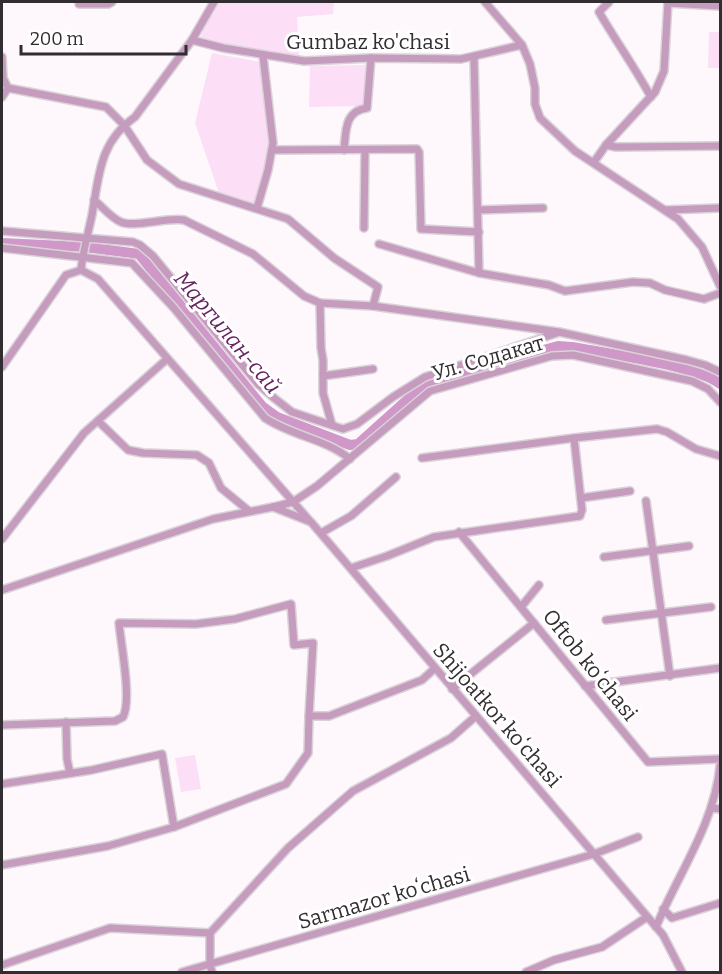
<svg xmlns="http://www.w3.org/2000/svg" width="722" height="974" font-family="Bitter,serif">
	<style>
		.green { fill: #fcdef7 }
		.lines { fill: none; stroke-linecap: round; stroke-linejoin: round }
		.river { stroke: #d098c8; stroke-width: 10 }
		.minor-casing { stroke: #d9d3d8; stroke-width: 10 }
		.minor { stroke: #c59bbe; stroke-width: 7 }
		.labels { text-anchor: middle; stroke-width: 6; stroke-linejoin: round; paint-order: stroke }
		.street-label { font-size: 21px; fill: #322d31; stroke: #fff }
		.water-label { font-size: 22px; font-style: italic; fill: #662460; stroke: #fff }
	</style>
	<rect width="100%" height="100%" fill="#fef8fd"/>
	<g class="green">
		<polygon points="220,2 334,2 333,14 297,17 299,56 252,52 200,39 204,28"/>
		<polygon points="709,32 720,32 720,68 708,68"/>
		<polygon points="212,53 261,62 268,143 265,170 254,207 220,196 195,123"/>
		<polygon points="366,65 363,106 309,107 310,66"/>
		<polygon points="195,755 201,789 181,792 175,758"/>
	</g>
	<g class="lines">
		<path class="river" d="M2 243 85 247 139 254 262 406 277 417 350 445 358 444 417 391 440 379 558 346 572 347C605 353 698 366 720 384"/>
		<g class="minor-casing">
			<g id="minor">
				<path d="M214 2 192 40 135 117C99 142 99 176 92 215 88 234 83 251 81 270L98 279 309 520"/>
				<polyline points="485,2 522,45 530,64 535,88 535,104 540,118 575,151 678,219 702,247 720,286"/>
				<path d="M609 2 599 12C616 41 635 68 651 97"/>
				<polyline points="668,3 720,6"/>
				<polyline points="79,4 108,4 112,2"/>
				<polyline points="192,40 223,48 304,61 371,58 461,59 522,45"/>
				<polyline points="2,57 3,78 8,88 106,107 124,125 147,160 179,184 288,219 334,258 378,287 373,306"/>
				<polyline points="474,58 479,273"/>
				<polyline points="2,97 8,88"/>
				<polyline points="606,145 616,147 720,146"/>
				<polyline points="272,150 417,149 419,152 421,229 479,232"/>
				<path d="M344 150C346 132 344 111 367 108L371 58"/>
				<polyline points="594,162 606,145 655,92 664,71 668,2"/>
				<path d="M94 200C102 206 111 218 121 222 134 228 166 217 184 220L253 254 304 296 320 303 373 306 559 332 687 360 705 365 720 372"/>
				<polyline points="257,208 268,170 273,143 263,56"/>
				<polyline points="478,210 543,208"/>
				<polyline points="666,210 720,208"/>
				<polyline points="364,228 365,150"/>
				<polyline points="2,231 133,242 140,245 153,256 258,384 274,398 292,412 343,429 357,424 393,397 425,377 557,333"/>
				<polyline points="379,244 479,273 549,285 565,291 633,282 650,283 665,290 704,299 720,293"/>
				<path d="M2 248 132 263 173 307 265 418C292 436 326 439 350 459"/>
				<polyline points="320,303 321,348 323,360 323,393 332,425"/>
				<polyline points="2,367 66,275 81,270"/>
				<polyline points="323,376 373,369"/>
				<polyline points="98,421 128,450 143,453 197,455 209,463 221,488 249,511"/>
				<polyline points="422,458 574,438"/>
				<polyline points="581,498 630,491"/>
				<polyline points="646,501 670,676"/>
				<polyline points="273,507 293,502 317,486 430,391 552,356 573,355 692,381 708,389 720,402"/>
				<polyline points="459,532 648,762 720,759"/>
				<polyline points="321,533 351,516 396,477"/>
				<polyline points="2,539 84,433 167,359"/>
				<polyline points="604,557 689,546"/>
				<polyline points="351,568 387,556 434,537 580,516 582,510 574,438 657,429 667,432 696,449 720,456"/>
				<polyline points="2,590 213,519 273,507 311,522 663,935 682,972"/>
				<polyline points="521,607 539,585"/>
				<polyline points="606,620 711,607"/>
				<polyline points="585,686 720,668"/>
				<polyline points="452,689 534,623"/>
				<polyline points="66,722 67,759 70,773"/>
				<path d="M2 725 115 721 123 717C132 700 121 645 119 623L196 624 235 619 291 604 294 645 313 643 309 716"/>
				<polyline points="2,784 92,770 162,754 174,827"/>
				<polyline points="711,808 720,809"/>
				<polyline points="2,865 108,846 174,827 286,784 308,753 309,716 329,716 422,680 434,669"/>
				<polyline points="663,909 672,918 720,903"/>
				<path d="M656 927C678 874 714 825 720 766"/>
				<polyline points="2,965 110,928 210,933"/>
				<polyline points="182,972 594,854 638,837"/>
				<polyline points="212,972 210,965 210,933 288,848 353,791 451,738 476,716"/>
				<polyline points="526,972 554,960 602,947 647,917"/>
			</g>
		</g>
		<use href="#minor" class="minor"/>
	</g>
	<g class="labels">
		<g class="street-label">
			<text x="368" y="49">Gumbaz ko'chasi</text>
			<text transform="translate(488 358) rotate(-16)" y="7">Ул. Содакат</text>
			<text transform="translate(590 665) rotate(51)" y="7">Oftob koʻchasi</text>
			<text transform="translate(497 715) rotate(49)" y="7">Shijoatkor koʻchasi</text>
			<text transform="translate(384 898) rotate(-16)" y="7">Sarmazor koʻchasi</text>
		</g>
		<g class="water-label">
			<text transform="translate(228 332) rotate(50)" y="8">Маргилан-сай</text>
		</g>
	</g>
	<rect width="722" height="974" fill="none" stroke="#322d31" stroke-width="6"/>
	<path d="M21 45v9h165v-9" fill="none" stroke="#322d31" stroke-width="3"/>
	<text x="30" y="45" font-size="18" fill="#322d31" stroke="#ffffff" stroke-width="4.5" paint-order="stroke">200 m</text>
</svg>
